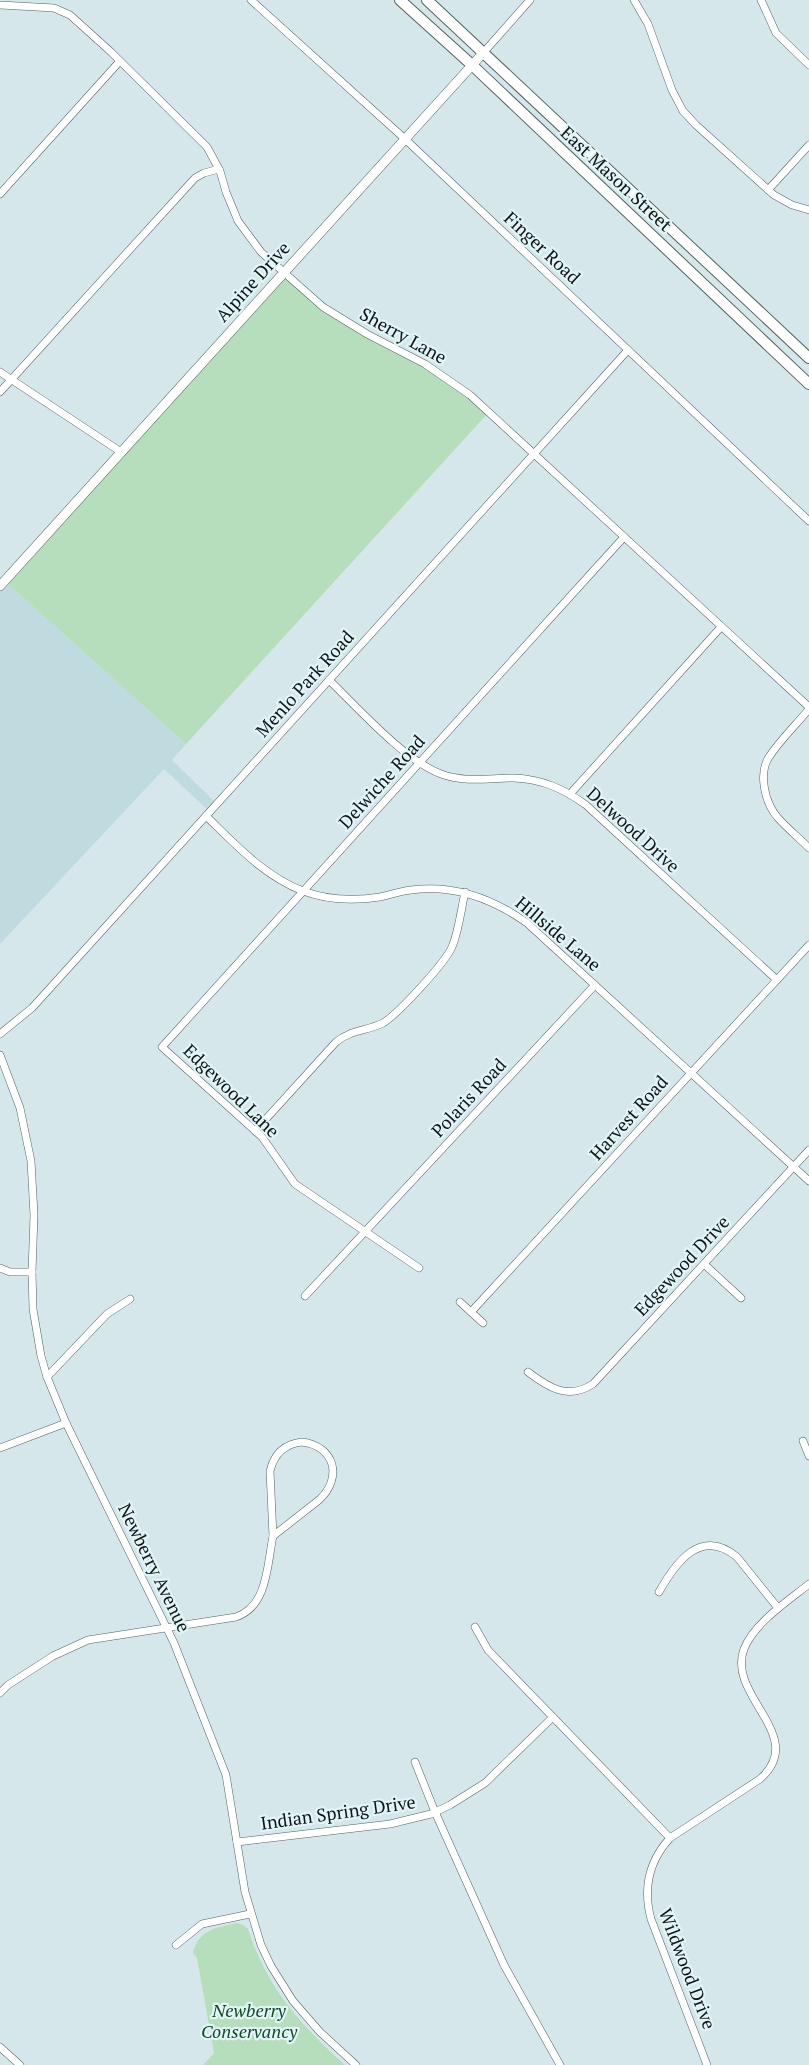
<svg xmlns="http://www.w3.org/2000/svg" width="809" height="2065" font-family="'PT Serif',serif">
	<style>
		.built { fill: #c0dbdf }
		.green { fill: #b7debc }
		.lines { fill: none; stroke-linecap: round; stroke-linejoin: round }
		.minor-casing { stroke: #526264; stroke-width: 8 }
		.tertiary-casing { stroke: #526264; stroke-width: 10 }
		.secondary-casing { stroke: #526264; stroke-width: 12 }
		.minor { stroke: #fff; stroke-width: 7 }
		.tertiary { stroke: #fff; stroke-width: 9 }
		.secondary { stroke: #fff; stroke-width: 10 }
		.labels { text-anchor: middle; stroke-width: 4.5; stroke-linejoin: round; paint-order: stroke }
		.street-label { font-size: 18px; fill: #0f1516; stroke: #e2f4f7 }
		.park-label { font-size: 18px; font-style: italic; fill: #104b21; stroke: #e2f4f7 }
	</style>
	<rect width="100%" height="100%" fill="#d5e7ea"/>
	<polygon class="built" points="5,581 186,744 172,760 217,804 210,812 164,769 0,944 0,586"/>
	<g class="green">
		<polygon points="283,273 303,291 400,351 489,412 186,744 5,581"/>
		<path d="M237 1923 243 1925 248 1929C267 1988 300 2024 345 2065H203L214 2053 197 1958 193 1953C199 1929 216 1928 237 1923Z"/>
	</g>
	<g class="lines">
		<g class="minor-casing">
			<g id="minor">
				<polyline points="251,0 405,139 809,521"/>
				<polyline points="634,0 648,24 672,90 683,111 696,125 774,195 792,205 809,210"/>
				<polyline points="761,0 776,33 809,65"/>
				<polyline points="0,5 54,8 70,15 111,52 207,147 220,171 226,192 238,221 261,252 323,307 367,334 425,364 470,395 809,707"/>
				<polyline points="484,52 530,0"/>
				<polyline points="768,190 809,145"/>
				<polyline points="0,194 120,61"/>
				<polyline points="0,372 121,452"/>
				<polyline points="0,392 195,178 204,173 219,169"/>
				<path d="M329 680C359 709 404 760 441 774 466 783 489 778 514 778 542 779 564 789 586 805L777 980"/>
				<path d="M809 709C796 725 780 740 769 757 758 774 765 803 778 818 788 829 799 838 809 848"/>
				<polyline points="570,794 721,627"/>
				<path d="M206 816C236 845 264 876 303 891 327 900 354 901 380 897 390 895 400 891 411 890 454 884 492 898 527 923L809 1181"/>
				<polyline points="0,1034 32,1008 628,350"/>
				<polyline points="0,1055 20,1108 31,1161 34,1215 32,1272 33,1309 41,1356 47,1377 66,1423 174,1643 226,1775 245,1892 261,1945 271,1966 293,2001 320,2032 356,2065"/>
				<path d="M255 1131 336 1042C350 1030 367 1031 383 1023 398 1014 445 963 452 947 459 930 461 910 465 892"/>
				<polyline points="704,1264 741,1298"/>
				<polyline points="0,1268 10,1272 32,1272"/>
				<polyline points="419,1268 295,1184 262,1137 162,1047 624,537"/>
				<polyline points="305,1296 595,985"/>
				<polyline points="460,1302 483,1323"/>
				<polyline points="471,1312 809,945"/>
				<path d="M528 1372C549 1388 568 1400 593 1384L809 1150"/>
				<polyline points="47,1377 107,1314 130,1299"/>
				<polyline points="803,1441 809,1456"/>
				<path d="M302 1442C335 1446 343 1478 319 1500L273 1536 270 1471C274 1454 284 1444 302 1442Z"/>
				<polyline points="0,1448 66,1423"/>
				<path d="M659 1592C676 1562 701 1527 737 1557L778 1608"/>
				<polyline points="475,1627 488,1650 670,1838"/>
				<path d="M0 1693 8 1685 53 1656 88 1640 236 1617C268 1606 267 1565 273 1536"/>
				<polyline points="415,1762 435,1812 504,1965 560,2065"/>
				<polyline points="237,1842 390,1824 431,1814 450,1805 485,1783 553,1717"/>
				<polyline points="176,1945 202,1924 250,1914"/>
				<polyline points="0,2047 20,2065"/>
				<path d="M707 2065 651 1919C643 1889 649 1861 670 1838L760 1779C809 1736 726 1696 744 1649 754 1623 788 1601 809 1584"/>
			</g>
		</g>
		<g class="tertiary-casing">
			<polyline id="tertiary" points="0,586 484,52"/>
		</g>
		<g class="secondary-casing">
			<g id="secondary">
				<polyline points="400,0 472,65 809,384"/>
				<polyline points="427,0 809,358"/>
			</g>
		</g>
		<use href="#minor" class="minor"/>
		<use href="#tertiary" class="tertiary"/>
		<use href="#secondary" class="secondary"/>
	</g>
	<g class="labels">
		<g class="street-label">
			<text transform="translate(616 179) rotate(43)" y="6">East Mason Street</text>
			<text transform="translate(542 248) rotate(43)" y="6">Finger Road</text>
			<text transform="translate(253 282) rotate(-48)" y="6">Alpine Drive</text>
			<text transform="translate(403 336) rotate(29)" y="6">Sherry Lane</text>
			<text transform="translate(305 684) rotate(-48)" y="6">Menlo Park Road</text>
			<text transform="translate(382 782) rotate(-48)" y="6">Delwiche Road</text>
			<text transform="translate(633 830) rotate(42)" y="6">Delwood Drive</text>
			<text transform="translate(558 934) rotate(40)" y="6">Hillside Lane</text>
			<text transform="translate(231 1091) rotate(44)" y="6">Edgewood Lane</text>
			<text transform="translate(469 1098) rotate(-47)" y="6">Polaris Road</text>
			<text transform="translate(629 1118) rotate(-48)" y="6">Harvest Road</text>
			<text transform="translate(682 1266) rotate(-47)" y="6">Edgewood Drive</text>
			<text transform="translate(154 1568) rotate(64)" y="6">Newberry Avenue</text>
			<text transform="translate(338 1813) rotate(-8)" y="6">Indian Spring Drive</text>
			<text transform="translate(687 1969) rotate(69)" y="6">Wildwood Drive</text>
		</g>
		<g class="park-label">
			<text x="249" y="2017">Newberry<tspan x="249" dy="21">Conservancy</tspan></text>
		</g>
	</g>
</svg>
